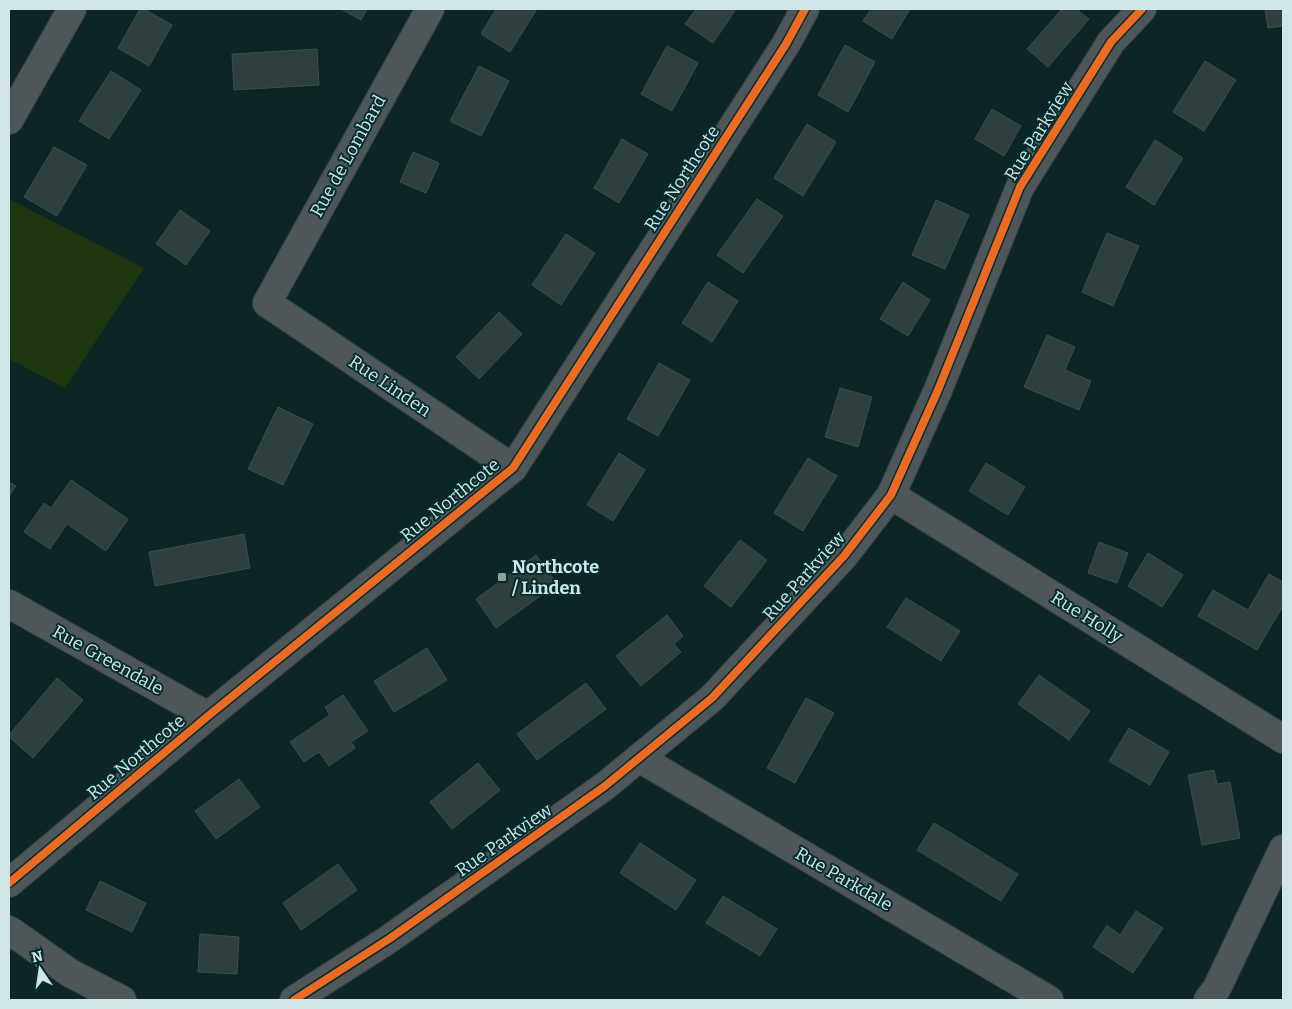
<svg xmlns="http://www.w3.org/2000/svg" width="1292" height="1009" font-family="Bitter,serif">
	<style>
		.green { fill: #1e360f }
		.building { fill: #2d3f3e; stroke: #3c4d4b }
		.lines { fill: none; stroke-linecap: round; stroke-linejoin: round }
		.street-casing { stroke: #2f4243; stroke-width: 30 }
		.street { stroke: #4f5659; stroke-width: 28 }
		.cycleway-casing { stroke: #042d30; stroke-width: 11 }
		.cycleway { stroke: #ed6a23; stroke-width: 8 }
		.poi-dot { fill: #8da2a3; stroke: #042d30; stroke-width: 2 }
		.labels { text-anchor: middle; stroke-width: 4; stroke-linejoin: round; paint-order: stroke }
		.street-label { font-size: 18px; fill: #d1e5e6; stroke: #042d30 }
		.poi-label { font-size: 18px; font-weight: bold; fill: #d1e5e6; stroke: #042d30; text-anchor: start }
	</style>
	<rect width="100%" height="100%" fill="#0e2526"/>
	<polygon class="green" points="9,199 144,268 65,388 9,359"/>
	<g class="building">
		<polygon points="140,9 144,9 172,25 149,66 118,48"/>
		<polygon points="341,9 367,9 361,20"/>
		<polygon points="496,9 537,9 510,52 481,34"/>
		<polygon points="696,9 736,9 713,43 685,24"/>
		<polygon points="871,9 910,9 892,39 863,21"/>
		<polygon points="1062,9 1076,9 1089,19 1048,67 1027,49"/>
		<polygon points="1265,9 1283,9 1283,26 1268,28"/>
		<polygon points="845,45 875,62 848,112 818,95"/>
		<polygon points="667,46 698,63 672,111 641,94"/>
		<polygon points="317,49 319,85 234,90 232,54"/>
		<polygon points="1205,61 1236,80 1204,131 1173,112"/>
		<polygon points="479,66 509,81 481,136 450,121"/>
		<polygon points="111,71 141,90 109,139 79,121"/>
		<polygon points="992,109 1021,126 1004,156 975,139"/>
		<polygon points="807,124 836,142 803,196 774,178"/>
		<polygon points="622,139 648,154 619,203 594,188"/>
		<polygon points="1155,140 1183,158 1154,205 1126,187"/>
		<polygon points="54,147 87,165 57,216 24,197"/>
		<polygon points="413,152 439,163 426,193 400,182"/>
		<polygon points="757,199 783,216 743,273 717,255"/>
		<polygon points="936,200 969,215 945,269 912,255"/>
		<polygon points="180,210 210,231 186,265 156,244"/>
		<polygon points="1107,233 1139,246 1113,306 1082,292"/>
		<polygon points="566,234 595,253 561,305 532,285"/>
		<polygon points="708,282 738,301 712,342 682,323"/>
		<polygon points="903,282 930,300 908,336 880,319"/>
		<polygon points="499,312 522,334 479,379 456,357"/>
		<polygon points="1047,335 1075,347 1065,370 1091,381 1079,410 1024,387"/>
		<polygon points="659,363 690,380 658,436 627,419"/>
		<polygon points="840,388 872,397 858,447 825,437"/>
		<polygon points="278,407 313,424 283,485 248,469"/>
		<polygon points="619,453 645,470 613,521 587,505"/>
		<polygon points="808,458 837,476 803,531 774,513"/>
		<polygon points="986,463 1025,487 1008,515 969,491"/>
		<polygon points="71,480 128,519 106,551 67,524 50,549 24,532 44,503 51,508"/>
		<polygon points="9,482 16,486 9,496"/>
		<polygon points="244,534 250,568 155,586 149,552"/>
		<polygon points="740,540 767,560 731,607 704,586"/>
		<polygon points="1099,542 1128,553 1117,583 1088,573"/>
		<polygon points="1148,553 1183,575 1162,607 1128,586"/>
		<polygon points="536,555 557,584 496,628 476,599"/>
		<polygon points="1269,574 1283,582 1283,606 1257,650 1198,616 1213,590 1248,610"/>
		<polygon points="906,598 960,631 941,661 887,627"/>
		<polygon points="667,615 683,636 674,644 681,652 641,686 616,656"/>
		<polygon points="427,648 447,680 394,712 374,681"/>
		<polygon points="1039,675 1090,711 1069,740 1018,704"/>
		<polygon points="57,678 83,700 33,758 9,737 9,735"/>
		<polygon points="586,683 606,709 537,760 517,734"/>
		<polygon points="343,695 368,731 351,742 355,748 329,766 319,752 304,762 290,742 330,715 325,707"/>
		<polygon points="806,698 834,713 795,783 767,768"/>
		<polygon points="1129,728 1169,752 1150,785 1109,761"/>
		<polygon points="478,763 500,790 452,829 430,802"/>
		<polygon points="1214,770 1217,784 1230,782 1240,838 1202,845 1188,775"/>
		<polygon points="239,779 260,807 216,839 195,811"/>
		<polygon points="934,823 1018,874 1001,901 917,850"/>
		<polygon points="640,843 696,880 676,910 620,873"/>
		<polygon points="338,864 357,890 301,930 283,903"/>
		<polygon points="100,881 146,903 132,932 86,910"/>
		<polygon points="723,896 777,929 760,956 706,923"/>
		<polygon points="1136,911 1163,928 1133,973 1093,947 1107,925 1120,935"/>
		<polygon points="200,934 239,937 237,974 198,972"/>
	</g>
	<g class="lines">
		<g class="street-casing">
			<g id="street">
				<polyline points="430,9 267,303 513,468"/>
				<polyline points="9,120 72,9"/>
				<polyline points="891,495 1283,739"/>
				<polyline points="9,604 208,716"/>
				<polyline points="639,758 1049,1000"/>
				<polyline points="9,883 208,716 513,468 786,44 805,9"/>
				<polyline points="9,930 70,973 122,1000"/>
				<polyline points="294,1000 389,939 605,786 712,698 844,556 891,495 938,390 1020,187 1111,42 1142,9"/>
				<polyline points="1208,1000 1217,988 1283,849"/>
			</g>
		</g>
		<use href="#street" class="street"/>
		<g class="cycleway-casing">
			<g id="cycleway">
				<polyline points="9,883 208,716 513,468 786,44 805,9"/>
				<polyline points="294,1000 389,939 605,786 712,698 844,556 891,495 938,390 1020,187 1111,42 1142,9"/>
			</g>
		</g>
		<use href="#cycleway" class="cycleway"/>
	</g>
	<rect class="poi-dot" x="497" y="572" width="10" height="10" rx="2.5"/>
	<g class="labels">
		<g class="street-label">
			<text transform="translate(1039 131) rotate(-58)" y="6">Rue Parkview</text>
			<text transform="translate(348 156) rotate(-61)" y="6">Rue de Lombard</text>
			<text transform="translate(682 178) rotate(-57)" y="6">Rue Northcote</text>
			<text transform="translate(390 386) rotate(34)" y="6">Rue Linden</text>
			<text transform="translate(450 500) rotate(-39)" y="6">Rue Northcote</text>
			<text transform="translate(804 576) rotate(-48)" y="6">Rue Parkview</text>
			<text transform="translate(1087 617) rotate(32)" y="6">Rue Holly</text>
			<text transform="translate(108 660) rotate(29)" y="6">Rue Greendale</text>
			<text transform="translate(136 757) rotate(-40)" y="6">Rue Northcote</text>
			<text transform="translate(504 840) rotate(-35)" y="6">Rue Parkview</text>
			<text transform="translate(844 879) rotate(30)" y="6">Rue Parkdale</text>
		</g>
		<g class="poi-label">
			<text x="512" y="573">Northcote<tspan x="512" dy="21">/ Linden</tspan></text>
		</g>
	</g>
	<rect width="1292" height="1009" fill="none" stroke="#d1e5e6" stroke-width="20"/>
	<g transform="translate(40 969) rotate(347)" stroke="#042d30" stroke-width="4" paint-order="stroke">
	<path d="M0-4L9 19L0 12L-9 19Z" fill="#d1e5e6"/>
	<text y="-8" font-size="14" font-weight="bold" text-anchor="middle" fill="#d1e5e6">N</text>
	</g>
</svg>
